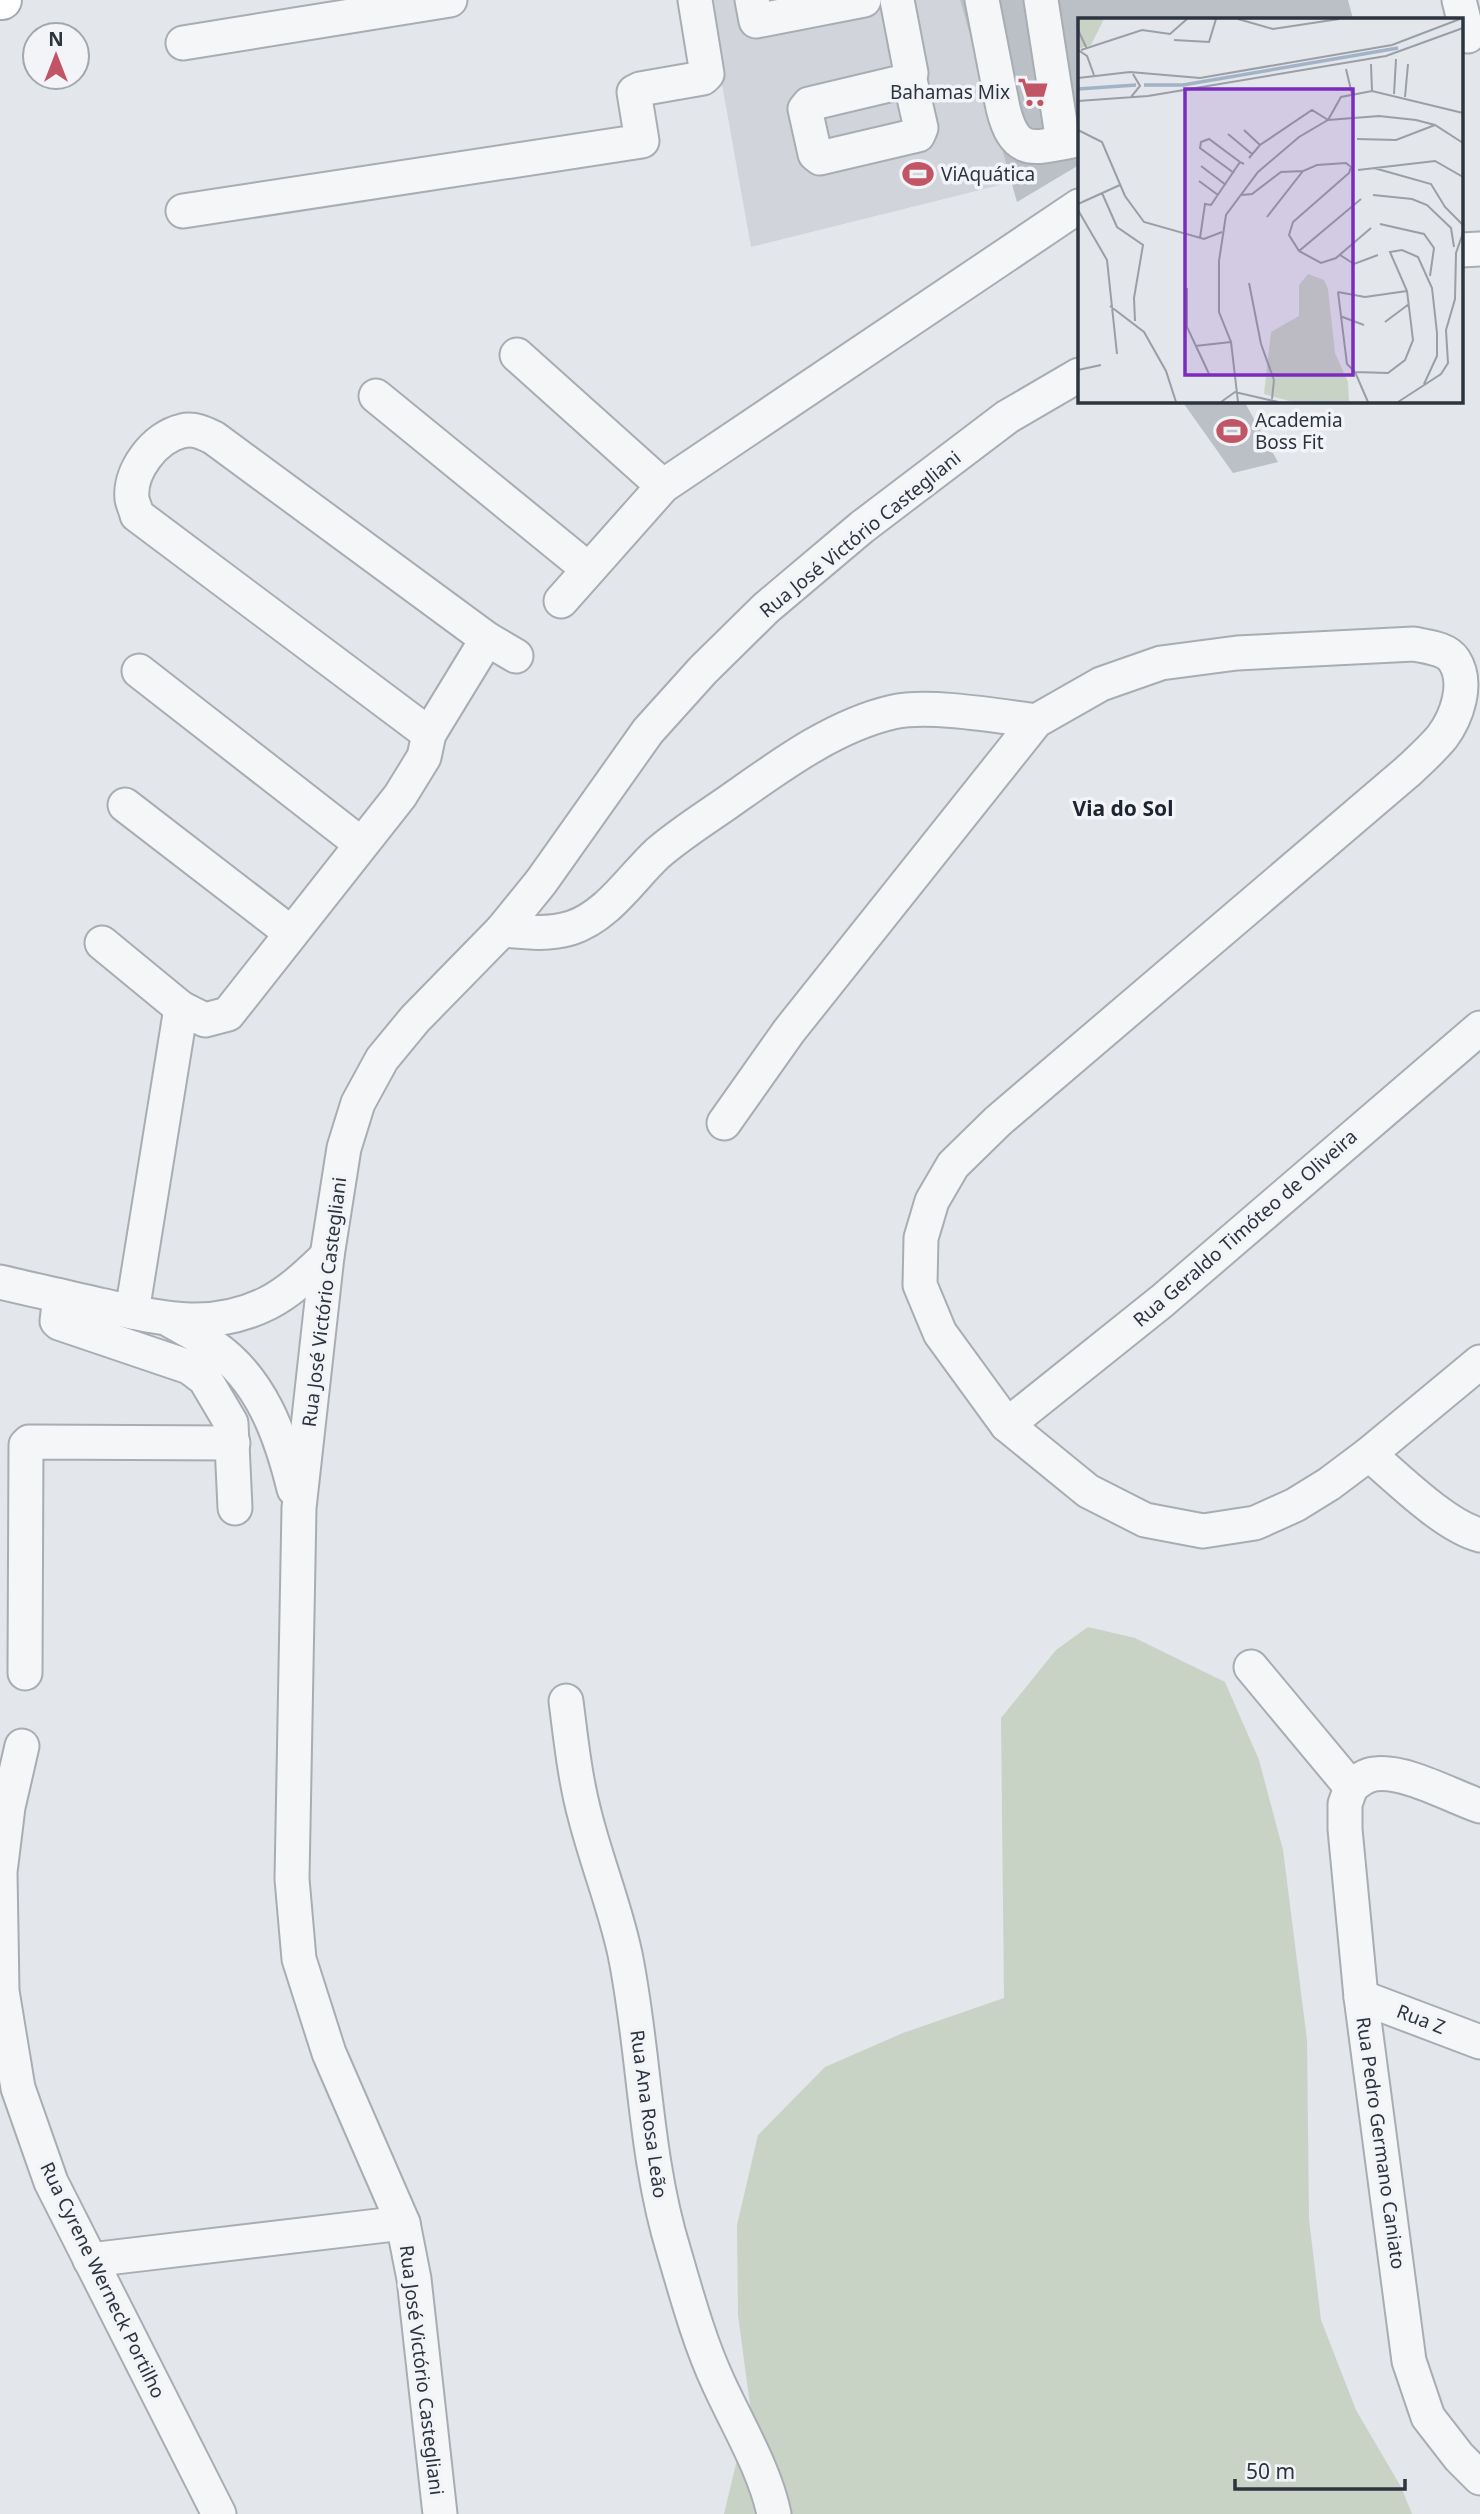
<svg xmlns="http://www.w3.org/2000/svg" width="1480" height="2514" font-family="'Noto Sans',sans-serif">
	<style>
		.built { fill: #d1d5db }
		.green { fill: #c8d3c5 }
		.building { fill: #bbbfc6 }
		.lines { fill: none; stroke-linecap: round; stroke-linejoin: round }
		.minor-casing { stroke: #a8adb4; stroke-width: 37 }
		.major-casing { stroke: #a3aab4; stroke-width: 42 }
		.minor { stroke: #f5f6f8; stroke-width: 33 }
		.major { stroke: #fff; stroke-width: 38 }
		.labels { text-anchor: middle; stroke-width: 7; stroke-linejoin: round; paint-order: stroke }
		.poi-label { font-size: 19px; fill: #2c3440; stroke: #f3f4f7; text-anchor: start }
		.street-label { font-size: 19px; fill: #2c3440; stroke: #f3f4f7 }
		.neighbourhood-label { font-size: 21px; font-weight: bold; fill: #1e2531; stroke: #f3f4f7 }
		.inset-river { fill: none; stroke: #a2b3c6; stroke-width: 3.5 }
		.inset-road { fill: none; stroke: #9a9fa6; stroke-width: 2 }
		.view { fill: #7b2cbf; fill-opacity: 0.15; stroke: #7b2cbf; stroke-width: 3.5 }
		.inset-edge { fill: none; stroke: #2c3440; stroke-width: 3.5 }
	</style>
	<rect width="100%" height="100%" fill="#e3e6ea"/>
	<polygon class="built" points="707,0 960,0 1012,182 751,247"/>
	<polygon class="green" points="1088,1627 1135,1638 1225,1682 1259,1760 1283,1850 1307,2040 1309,2219 1321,2320 1356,2410 1401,2487 1412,2514 724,2514 750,2405 738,2315 737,2225 758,2135 825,2067 903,2033 1004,1998 1001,1718 1056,1650"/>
	<g class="building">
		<polygon points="960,0 1348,0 1353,19 1079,19 1079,165 1017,202"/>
		<polygon points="1182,401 1244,401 1278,462 1233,473"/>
	</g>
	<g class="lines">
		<g class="minor-casing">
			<g id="minor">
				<polyline points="752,0 756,21 864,0"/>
				<polyline points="897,0 911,73 910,80 921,128 918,135 820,158 815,154 805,109 809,104 910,80"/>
				<path d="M982 0 1003 108C1016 161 1037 146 1079 140"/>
				<polyline points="1041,0 1063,142"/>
				<polyline points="1459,0 1468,36"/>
				<polyline points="183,43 450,0"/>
				<polyline points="183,211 642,141 634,92 640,89 703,78 707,74 695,0"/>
				<polyline points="1461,250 1480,249"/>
				<polyline points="517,355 663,486"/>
				<polyline points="376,396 588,569"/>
				<polyline points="561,601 663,486 1079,206"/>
				<polyline points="139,671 361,844"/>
				<path d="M429 734 137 515C136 510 133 504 132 499 129 471 155 437 182 431 194 428 204 433 214 438L487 639"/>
				<polyline points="125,805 291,933"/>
				<path d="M502 930C525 932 548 935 571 928 608 916 631 878 658 853 680 834 704 819 727 803 777 768 832 726 893 712 930 704 998 716 1036 721"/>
				<polyline points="102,943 181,1008"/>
				<path d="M724 1123 789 1031 1036 721 1101 684 1161 663 1237 653 1414 644C1427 647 1446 648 1454 660 1469 683 1457 717 1442 737 1432 749 1419 761 1407 772L998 1121 953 1165 932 1201 921 1238 920 1285 940 1333 1007 1425 1088 1491 1145 1520 1203 1531 1255 1523 1295 1505 1329 1484 1369 1454 1480 1362"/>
				<path d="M0 1282C33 1290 67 1297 100 1305 160 1318 210 1332 268 1303 291 1291 309 1273 327 1256"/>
				<polyline points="60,1296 57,1321 59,1323 189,1367 205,1379 231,1423 235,1508"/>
				<polyline points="132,1312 181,1008 205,1020 228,1014 400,796 424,757 429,734 487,639 516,656"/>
				<path d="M171 1321C185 1329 200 1336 213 1346 261 1379 281 1435 294 1489"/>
				<polyline points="1007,1425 1162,1301 1480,1028"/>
				<path d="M1369 1454C1397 1478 1445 1526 1480 1535"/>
				<polyline points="1251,1667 1351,1787"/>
				<polyline points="25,1673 26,1445 29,1442 233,1443"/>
				<path d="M566 1701C571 1740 575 1779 585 1816 597 1863 615 1907 625 1954 645 2052 644 2155 674 2252 687 2296 699 2341 718 2382 737 2424 765 2470 774 2514"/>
				<polyline points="22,1746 8,1807 0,1872 2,1991 18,2088 51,2182 219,2514"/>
				<polyline points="1351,1787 1345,1804 1345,1829 1361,1997 1409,2361 1428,2417 1459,2457 1480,2478"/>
				<path d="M1351 1787C1358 1781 1365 1775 1375 1774 1405 1770 1451 1796 1480 1806"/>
				<polyline points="1361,1997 1480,2042"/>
				<polyline points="90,2260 403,2223"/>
				<polyline points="440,2514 414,2279 403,2223 329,2053 299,1959 292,1879 299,1508 327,1256 344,1148 358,1103 382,1059 415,1019 502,930 541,882 648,731 703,670 766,608 862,527 1007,417 1079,375"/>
			</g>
		</g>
		<g class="major-casing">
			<polyline id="major" points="0,0 2,0"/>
		</g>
		<use href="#minor" class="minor"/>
		<use href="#major" class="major"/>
	</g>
	<defs>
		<g id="supermarket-bare" transform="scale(2.415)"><path d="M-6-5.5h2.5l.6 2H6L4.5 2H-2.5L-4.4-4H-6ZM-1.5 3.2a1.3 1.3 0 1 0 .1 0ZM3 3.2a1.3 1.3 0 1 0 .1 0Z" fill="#c15565" stroke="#f3f4f7" stroke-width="2.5" paint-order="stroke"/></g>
		<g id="stadium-bare" transform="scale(2.415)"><path d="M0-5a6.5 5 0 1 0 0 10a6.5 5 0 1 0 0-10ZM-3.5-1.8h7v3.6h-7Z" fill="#c15565" stroke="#f3f4f7" stroke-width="2.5" paint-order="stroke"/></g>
	</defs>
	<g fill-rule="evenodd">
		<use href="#supermarket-bare" x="1033" y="92"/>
		<use href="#stadium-bare" x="918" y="174"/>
		<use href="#stadium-bare" x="1232" y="431"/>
	</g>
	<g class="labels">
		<g class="poi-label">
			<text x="1010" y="99" text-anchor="end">Bahamas Mix</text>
			<text x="941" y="181">ViAquática</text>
			<text x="1255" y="427">Academia<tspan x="1255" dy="22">Boss Fit</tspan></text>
		</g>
		<g class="street-label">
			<text transform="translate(860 534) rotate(-39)" y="7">Rua José Victório Castegliani</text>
			<text transform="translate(1245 1228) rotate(-41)" y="7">Rua Geraldo Timóteo de Oliveira</text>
			<text transform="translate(324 1302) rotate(-83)" y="7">Rua José Victório Castegliani</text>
			<text transform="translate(1421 2019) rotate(21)" y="7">Rua Z</text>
			<text transform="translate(649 2114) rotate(82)" y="7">Rua Ana Rosa Leão</text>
			<text transform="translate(1381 2143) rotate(82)" y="7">Rua Pedro Germano Caniato</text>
			<text transform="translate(103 2280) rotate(64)" y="7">Rua Cyrene Werneck Portilho</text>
			<text transform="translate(422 2370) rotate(83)" y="7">Rua José Victório Castegliani</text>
		</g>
		<g class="neighbourhood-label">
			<text x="1123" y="816">Via do Sol</text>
		</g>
	</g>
	<g transform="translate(1078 18)">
		<rect width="385" height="385" fill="#e3e6ea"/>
		<path d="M0 1H26L13 27 0 31ZM230 256 246 262 250 271 257 335 270 364 271 384H215L186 376 193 314 221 298V267Z" fill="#c8d3c5"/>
		<path class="inset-river" d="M66 67H105L320 30M0 71 58 67"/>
		<path class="inset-road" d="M160 1 195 11 261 1M0 12 9 31M96 22 131 24 138 1M0 32 9 38 16 57M3 32 64 12 92 16 109 1M293 46 294 73M268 51 274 76M0 60 52 54 122 60 314 27 382 1M316 76 318 41M53 79 62 68 55 56M327 79 330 46M0 83 70 78 308 38 385 10M250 102 263 79 294 73 385 95M0 112 24 124 47 178 66 204 126 221 144 214M166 112 182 127M150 116 174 136M279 121 318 122 357 107M171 140 182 127 234 92 250 102M123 148 148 167M296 150 353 166 367 189 385 207M280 152 357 143 385 159M156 155 122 130 123 124 131 121 162 144M121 163 140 177M24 175 39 209 65 227 56 280 57 303M164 177 174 176 203 154 225 153M295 177 334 181 349 187 373 210 376 229M0 186 42 167M0 192 29 242 39 336M189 199 225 153 239 147 268 145 273 149 271 155 215 204 211 217 221 233 243 245 258 240 293 210M302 206 346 216 356 230 352 258M122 220 127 186 133 187 162 144 166 146M221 233 283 181M262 237 276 246 300 237M171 265 183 326 196 362 194 381M109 270V309L132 358M260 274 269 346 277 354 310 355 327 342 335 322 329 273 312 234 324 232 340 239 354 270 359 315V338L346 366M260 274 287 279 329 273M32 288 66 314 88 353 98 384M262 298 286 307M307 304 331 286M117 328 153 324M0 352 23 347M277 354 290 384M143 384 157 374 200 384M160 384 153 324 141 294V243L148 197 180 154 221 119 250 102 301 98 338 102 357 107 385 125M320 384 363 356 370 345 368 312 377 281 378 235 385 215"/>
		<path class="view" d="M107 71H275V357H107Z"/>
		<rect width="385" height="385" class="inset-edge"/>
	</g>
	<g transform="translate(56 56)"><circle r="33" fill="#f3f4f7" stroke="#a3a7ae" stroke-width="2"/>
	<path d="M0-5L12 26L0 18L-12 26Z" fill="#c15565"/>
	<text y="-10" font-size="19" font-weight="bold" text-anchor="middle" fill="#2c3440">N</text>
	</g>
	<path d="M1235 2479v10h170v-10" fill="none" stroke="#2c3440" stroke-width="3.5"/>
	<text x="1246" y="2479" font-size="21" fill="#2c3440" stroke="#f3f4f7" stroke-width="5" paint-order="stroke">50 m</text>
</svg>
